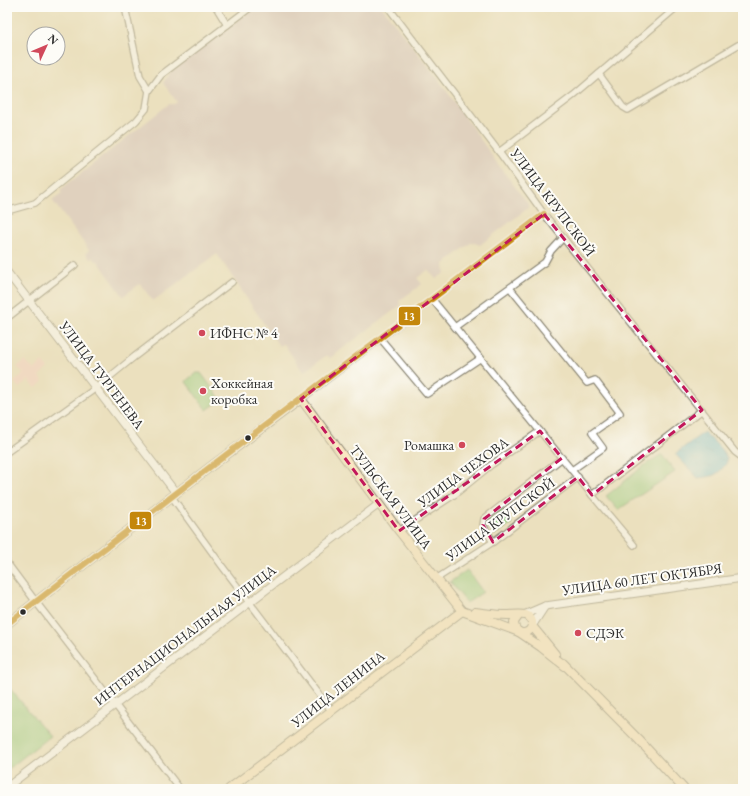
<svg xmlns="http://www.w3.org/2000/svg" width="750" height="796" font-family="'EB Garamond',serif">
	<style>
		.built { fill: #f7d1c6 }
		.industrial { fill: #d2bfbf }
		.green { fill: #91cb7e; stroke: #5e7b54 }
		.water { fill: url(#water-ripples); stroke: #447283 }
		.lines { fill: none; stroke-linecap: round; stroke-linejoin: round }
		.minor-casing { stroke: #8b8674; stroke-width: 8 }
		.tertiary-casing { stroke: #8b8674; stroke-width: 9 }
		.secondary-casing { stroke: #8b8674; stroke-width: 10 }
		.minor { stroke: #fff; stroke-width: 5.5 }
		.tertiary { stroke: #fff; stroke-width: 7 }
		.secondary { stroke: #fae7c3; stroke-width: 8 }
		.bus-1-casing { stroke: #fdfcf7; stroke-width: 9 }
		.bus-1 { stroke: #c4870b; stroke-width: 6 }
		.marked { fill: none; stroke: #c2185b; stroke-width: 3; stroke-dasharray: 8 5; stroke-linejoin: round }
		.poi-dot { fill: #d1495b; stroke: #fdfcf7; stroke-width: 1.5 }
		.bus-dot { fill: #2b2b2b; stroke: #fdfcf7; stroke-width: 1.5 }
		.labels { text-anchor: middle; stroke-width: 4; stroke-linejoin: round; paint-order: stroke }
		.street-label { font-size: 14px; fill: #2b2b2b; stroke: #fdfcf7 }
		.poi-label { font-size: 14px; fill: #2b2b2b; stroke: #fdfcf7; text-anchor: start }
		.line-badge { stroke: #fdfcf7; stroke-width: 1.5 }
		.badge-label { font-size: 11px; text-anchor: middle; font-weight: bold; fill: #fff }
	</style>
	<defs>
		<pattern id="water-ripples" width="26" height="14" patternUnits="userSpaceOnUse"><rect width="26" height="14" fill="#5db9db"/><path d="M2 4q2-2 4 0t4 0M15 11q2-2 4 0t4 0" fill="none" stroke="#4d97b2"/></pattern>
	</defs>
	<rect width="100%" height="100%" fill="#fdfcf7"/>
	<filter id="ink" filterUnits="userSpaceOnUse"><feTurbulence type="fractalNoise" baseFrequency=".025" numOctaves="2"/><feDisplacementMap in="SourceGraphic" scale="8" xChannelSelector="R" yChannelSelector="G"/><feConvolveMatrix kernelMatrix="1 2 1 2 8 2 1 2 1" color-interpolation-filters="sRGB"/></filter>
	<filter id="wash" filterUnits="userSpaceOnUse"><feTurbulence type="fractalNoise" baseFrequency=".012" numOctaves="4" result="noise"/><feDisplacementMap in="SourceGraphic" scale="16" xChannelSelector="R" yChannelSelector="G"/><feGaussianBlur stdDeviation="0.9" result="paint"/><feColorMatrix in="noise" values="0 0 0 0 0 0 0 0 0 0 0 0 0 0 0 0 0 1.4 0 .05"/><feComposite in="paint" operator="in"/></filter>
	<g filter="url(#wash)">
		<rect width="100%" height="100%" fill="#ebe0be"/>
		<polygon class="built" points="25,360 34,370 42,362 48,368 39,376 43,381 36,388 28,380 19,388 14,382 24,373 17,367"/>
		<polygon class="industrial" points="255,7 382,7 439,80 497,163 528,204 528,208 480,245 472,242 444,264 445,273 436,279 428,270 417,278 422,284 399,301 401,305 330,358 327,355 303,372 284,344 279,346 217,254 153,301 140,284 123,296 98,261 96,261 93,257 90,259 86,253 89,250 52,200 62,193 60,190 169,104 174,104 177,102 163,83 170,72"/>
		<g class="green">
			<polygon points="196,373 201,373 219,397 218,402 207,410 205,408 186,382 187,380"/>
			<polygon points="662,454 675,472 618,510 606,496 646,464"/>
			<polygon points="503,510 512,523 494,535 486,523"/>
			<polygon points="467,570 483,592 467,603 450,582"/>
			<polygon points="7,685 50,736 7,770"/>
		</g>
		<path class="water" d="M704 432C710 438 725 451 727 459 728 463 723 467 721 470 714 477 707 477 698 478L675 454Z"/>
	</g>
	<g filter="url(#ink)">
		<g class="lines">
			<g class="minor-casing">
				<g id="minor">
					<polyline points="125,7 140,76 149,91"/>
					<polyline points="216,7 227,25"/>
					<polyline points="388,7 499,152 544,214 735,452 743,458"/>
					<polyline points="599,74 623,107 628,110 738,45"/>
					<polyline points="499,152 574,95 677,7"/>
					<polyline points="7,211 35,203 136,121 146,109 149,91 161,75 251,7"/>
					<polyline points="510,288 587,383 595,380 620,413 592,433 603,448 572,470"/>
					<polyline points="432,299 592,495 634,545"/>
					<polyline points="7,318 75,265"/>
					<polyline points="455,327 545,262 551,251 563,238"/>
					<polyline points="380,338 427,394 481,358"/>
					<polyline points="301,399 544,214"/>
					<polyline points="7,452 96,388 134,357 232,282"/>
					<polyline points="592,495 702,410"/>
					<polyline points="172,497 222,566 331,710"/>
					<polyline points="399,531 454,495 491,465 540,431"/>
					<polyline points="493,542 483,525 484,519 562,458"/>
					<polyline points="7,563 36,602 180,789"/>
					<polyline points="436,579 493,542 578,477"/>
				</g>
			</g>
			<g class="tertiary-casing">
				<g id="tertiary">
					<polyline points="7,272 176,493"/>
					<polyline points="524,615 545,606 743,578"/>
					<polyline points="532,626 545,606"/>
					<polyline points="7,787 379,504"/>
				</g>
			</g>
			<g class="secondary-casing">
				<g id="secondary">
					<path d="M475 612C485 613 496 615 507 615 512 615 520 614 526 615 529 616 531 618 532 622 534 635 514 638 514 622L519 615"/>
					<polyline points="7,624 210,467 301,399 399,531 462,611 519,632 541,647 565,666"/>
					<polyline points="532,626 555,654"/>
					<polyline points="563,663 639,740 684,789"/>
					<polyline points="229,789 462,611"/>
				</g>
			</g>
			<use href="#minor" class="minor"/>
			<use href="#tertiary" class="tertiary"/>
			<use href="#secondary" class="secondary"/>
			<g class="bus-1-casing">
				<polyline id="bus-1" points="7,624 210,467 544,214"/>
			</g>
			<use href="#bus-1" class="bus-1"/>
		</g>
	</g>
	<path d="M0 0H750V796H0ZM544 214 702 410 592 495 578 477 493 542 483 525 484 519 562 458 540 431 399 531 301 399Z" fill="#ebe0be" fill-opacity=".55" fill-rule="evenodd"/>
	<path class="marked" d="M544 214 702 410 592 495 578 477 493 542 483 525 484 519 562 458 540 431 399 531 301 399Z"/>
	<g class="poi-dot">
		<circle cx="202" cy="333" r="4"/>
		<circle cx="203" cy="391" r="4"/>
		<circle cx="462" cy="445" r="4"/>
		<circle cx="578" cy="633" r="4"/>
	</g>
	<g class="bus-dot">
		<circle cx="248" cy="438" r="3.5"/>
		<circle cx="23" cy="612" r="3.5"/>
	</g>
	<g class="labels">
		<g class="street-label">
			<text transform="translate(553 202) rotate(53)" y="5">УЛИЦА КРУПСКОЙ</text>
			<text transform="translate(102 375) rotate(53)" y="5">УЛИЦА ТУРГЕНЕВА</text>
			<text transform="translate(463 472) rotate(-36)" y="5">УЛИЦА ЧЕХОВА</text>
			<text transform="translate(391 497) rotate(53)" y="5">ТУЛЬСКАЯ УЛИЦА</text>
			<text transform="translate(500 519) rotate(-36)" y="5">УЛИЦА КРУПСКОЙ</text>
			<text transform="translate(642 579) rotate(-8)" y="5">УЛИЦА 60 ЛЕТ ОКТЯБРЯ</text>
			<text transform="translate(185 635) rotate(-37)" y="5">ИНТЕРНАЦИОНАЛЬНАЯ УЛИЦА</text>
			<text transform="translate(338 689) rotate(-38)" y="5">УЛИЦА ЛЕНИНА</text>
		</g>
		<g class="poi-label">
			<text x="210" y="338">ИФНС № 4</text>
			<text x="211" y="388">Хоккейная<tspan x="211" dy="16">коробка</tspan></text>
			<text x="454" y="450" text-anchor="end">Ромашка</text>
			<text x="586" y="638">СДЭК</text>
		</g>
	</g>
	<g class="line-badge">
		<rect x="398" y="306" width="23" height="20" rx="4" fill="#c4870b"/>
		<rect x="129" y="511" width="23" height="19" rx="4" fill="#c4870b"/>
	</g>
	<g class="badge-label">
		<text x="409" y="320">13</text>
		<text x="141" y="525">13</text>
	</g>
	<rect width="750" height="796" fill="none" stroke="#fdfcf7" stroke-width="24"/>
	<g transform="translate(46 46) rotate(46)"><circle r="19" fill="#fdfcf7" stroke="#a9a8a5"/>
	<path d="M0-3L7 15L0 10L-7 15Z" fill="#d1495b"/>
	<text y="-6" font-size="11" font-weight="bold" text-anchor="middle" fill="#2b2b2b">N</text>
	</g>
</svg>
